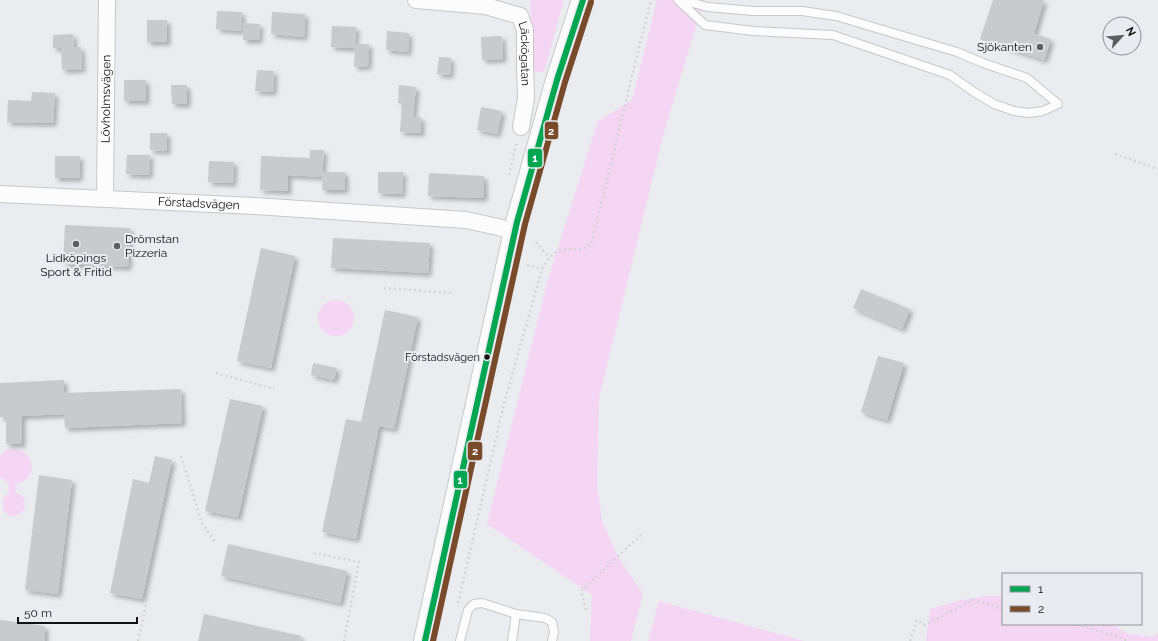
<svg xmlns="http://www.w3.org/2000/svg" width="1158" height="641" font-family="Raleway,sans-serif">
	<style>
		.green { fill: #f4d5f4 }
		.building { fill: #c8cacc; filter: url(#shadow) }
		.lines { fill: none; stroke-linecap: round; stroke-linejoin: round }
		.service-casing { stroke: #c7c8cb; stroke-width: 10 }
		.minor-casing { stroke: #c7c8cb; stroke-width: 18 }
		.secondary-casing { stroke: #c7c8cb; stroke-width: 24 }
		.path { stroke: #d4d4d5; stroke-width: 2.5; stroke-dasharray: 2 3; stroke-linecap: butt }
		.service { stroke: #fcfcfd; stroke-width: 8 }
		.minor { stroke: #fcfcfd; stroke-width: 16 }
		.secondary { stroke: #fcfcfd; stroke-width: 22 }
		.bus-1-casing { stroke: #e9ebf0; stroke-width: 9 }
		.bus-2-casing { stroke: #e9ebf0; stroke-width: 9 }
		.bus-1 { stroke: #00a651; stroke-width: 6 }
		.bus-2 { stroke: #7a4b2a; stroke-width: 6 }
		.poi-dot { fill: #5c5e5f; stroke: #e9ebf0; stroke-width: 1.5 }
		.bus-dot { fill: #101112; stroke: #e9ebf0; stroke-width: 1.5 }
		.labels { text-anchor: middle; stroke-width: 4; stroke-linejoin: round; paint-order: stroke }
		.bus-label { font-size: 11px; fill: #101112; stroke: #e9ebf0; text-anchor: end }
		.poi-label { font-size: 12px; fill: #101112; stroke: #e9ebf0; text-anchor: end }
		.street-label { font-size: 12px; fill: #101112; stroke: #e9ebf0 }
		.line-badge { stroke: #e9ebf0; stroke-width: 1.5 }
		.badge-label { font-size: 11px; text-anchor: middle; font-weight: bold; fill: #fff }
	</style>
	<defs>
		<filter id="shadow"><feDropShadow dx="3.5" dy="3.5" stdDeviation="2" flood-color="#0004"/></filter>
	</defs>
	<rect width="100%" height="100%" fill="#eaecef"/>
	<g class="green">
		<polygon points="530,0 564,0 544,72 534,72"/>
		<polygon points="657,0 704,0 664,132 599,398 597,483 602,521 618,557 643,594 631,641 590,641 592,595 487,524 548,279 598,121 632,100"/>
		<circle cx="336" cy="318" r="18"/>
		<path d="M11 449C35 448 40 478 17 484L16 492 24 498 25 507 20 514 11 516C0 512 0 499 9 492V484L0 477V456L6 450Z"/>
		<polygon points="987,596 1003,596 1003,624 1111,624 1129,634 1152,637 1158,633 1158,641 926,641 930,609 962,600"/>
		<polygon points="659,601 804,641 648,641"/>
	</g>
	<g class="building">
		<polygon points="993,0 1044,0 1034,34 1051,39 1044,60 980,39"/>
		<polygon points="217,11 242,12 241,31 216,29"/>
		<polygon points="272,12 305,14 304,37 271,34"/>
		<rect x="147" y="20" width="20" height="22"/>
		<polygon points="244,23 260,24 259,40 243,40"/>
		<polygon points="332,26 356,27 355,44 369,44 368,66 354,67 355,48 331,47"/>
		<polygon points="387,31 409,33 408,52 386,50"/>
		<polygon points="73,34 74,47 81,47 82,69 62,70 61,48 53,48 53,35"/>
		<polygon points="502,36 503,59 482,60 481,37"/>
		<polygon points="439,57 451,58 450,75 437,74"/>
		<polygon points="257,70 274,71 273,92 255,91"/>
		<rect x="124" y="80" width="22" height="21"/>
		<polygon points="171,85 187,85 187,104 172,104"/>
		<polygon points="399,85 416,87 413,117 421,117 421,133 400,132 402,103 398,103"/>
		<polygon points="32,92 55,93 53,123 7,122 8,100 31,101"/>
		<polygon points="481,107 502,111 497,134 477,130"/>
		<polygon points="150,133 167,133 167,151 150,150"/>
		<polygon points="310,150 324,150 322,177 288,175 288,191 260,190 261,156 310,158"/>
		<polygon points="127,155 150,155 149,175 126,174"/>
		<polygon points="55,156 80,156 79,178 55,178"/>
		<polygon points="209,161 234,162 233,183 208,182"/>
		<polygon points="323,172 345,172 345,190 322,190"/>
		<polygon points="378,172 403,172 402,194 378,193"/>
		<polygon points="429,173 484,176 484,198 428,196"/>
		<polygon points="65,225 130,228 128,267 63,264"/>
		<polygon points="333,238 430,243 428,273 331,268"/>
		<polygon points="261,248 295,256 271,368 237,361"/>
		<polygon points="861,289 910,309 902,329 853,308"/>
		<polygon points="385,310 418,317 394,429 379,426 356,539 322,532 346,419 361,422"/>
		<polygon points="878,356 904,363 887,420 861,412"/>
		<polygon points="313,363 337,368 334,380 311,375"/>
		<polygon points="64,380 64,393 181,389 182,423 65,428 64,414 22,416 22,444 6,444 6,417 0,417 0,383"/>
		<polygon points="230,399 263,406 238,517 205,511"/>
		<polygon points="155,456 172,460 142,599 110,593 133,479 149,483"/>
		<polygon points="39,475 72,480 58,594 25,590"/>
		<polygon points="228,544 347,571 340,603 221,576"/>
		<polygon points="204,614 301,636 300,641 198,641"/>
		<polygon points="0,620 45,626 45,641 0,641"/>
	</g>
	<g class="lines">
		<g class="service-casing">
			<g id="service">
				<polyline points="678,0 705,25 753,31 833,35 950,75 974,92 994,104 1014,111 1029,113 1043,111 1058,104 1027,78 983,63 957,52 836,16 802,11 753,11 708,7 681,0"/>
				<polyline points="460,641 468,610 474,604 482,603 516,614 545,618 552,622 554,632 552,641"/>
				<polyline points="512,641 516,614"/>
			</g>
		</g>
		<g class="minor-casing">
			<g id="minor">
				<path id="s1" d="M416 0 486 6 520 16 525 30V66L526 98 521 127"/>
				<path id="s2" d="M0 194 255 206 466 220 498 227 516 232"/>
				<path id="s3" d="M105 198 107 0"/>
			</g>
		</g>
		<g class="secondary-casing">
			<polyline id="secondary" points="425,641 517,222 557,80 583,0"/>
		</g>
		<g class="path">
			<polyline points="1115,154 1158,169"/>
			<polyline points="509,175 517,141"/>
			<polyline points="536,242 549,257"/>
			<polyline points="527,265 542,269"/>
			<polyline points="384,288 453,293"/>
			<polyline points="216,373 275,389"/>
			<polyline points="181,456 202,523 215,542"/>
			<polyline points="314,553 359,562 344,641"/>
			<path d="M458 603 504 404 542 269C547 263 550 254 558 251 571 246 578 254 591 244 612 163 630 81 651 0"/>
			<polyline points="586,610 581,591 642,534"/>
			<polyline points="1077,624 1116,636 1128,641"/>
			<polyline points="138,641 146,605"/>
			<polyline points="910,641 917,620 925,625 973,600 1003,609"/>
		</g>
		<use href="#service" class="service"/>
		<use href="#minor" class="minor"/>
		<use href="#secondary" class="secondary"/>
		<g class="bus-1-casing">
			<polyline id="bus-1" points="425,641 517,222 557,80 583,0"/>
		</g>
		<g class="bus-2-casing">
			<polyline id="bus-2" points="433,641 525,224 565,82 591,2"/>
		</g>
		<use href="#bus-1" class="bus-1"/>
		<use href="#bus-2" class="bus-2"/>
	</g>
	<g class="poi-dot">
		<circle cx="1040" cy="47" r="4"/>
		<circle cx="76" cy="244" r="4"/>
		<circle cx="117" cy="246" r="4"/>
	</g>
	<circle class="bus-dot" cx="487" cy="357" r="3.5"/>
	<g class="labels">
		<g class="bus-label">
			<text x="480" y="361">Förstadsvägen</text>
		</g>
		<g class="poi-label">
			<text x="1032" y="51">Sjökanten</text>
			<text x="125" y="243" text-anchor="start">Drömstan<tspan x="125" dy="14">Pizzeria</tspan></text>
			<text x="76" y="262" text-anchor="middle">Lidköpings<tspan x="76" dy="14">Sport &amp; Fritid</tspan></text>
		</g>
		<g class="street-label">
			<text dy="4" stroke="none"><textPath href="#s1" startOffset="144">Läckögatan</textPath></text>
			<text dy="4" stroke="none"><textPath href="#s3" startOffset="99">Lövholmsvägen</textPath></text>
			<text dy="4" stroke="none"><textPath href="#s2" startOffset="199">Förstadsvägen</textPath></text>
		</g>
	</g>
	<g class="line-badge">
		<rect x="544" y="121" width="15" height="19" rx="4" fill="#7a4b2a"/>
		<rect x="527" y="148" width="16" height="20" rx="4" fill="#00a651"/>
		<rect x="467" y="441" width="16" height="20" rx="4" fill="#7a4b2a"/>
		<rect x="453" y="470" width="15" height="19" rx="4" fill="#00a651"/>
	</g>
	<g class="badge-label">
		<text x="551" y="135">2</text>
		<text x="535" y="162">1</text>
		<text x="475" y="455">2</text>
		<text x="460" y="484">1</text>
	</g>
	<rect x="1002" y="573" width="140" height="52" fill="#e9ebf0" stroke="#929497"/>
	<rect x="1010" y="586" width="20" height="6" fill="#00a651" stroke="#929497"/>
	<text x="1038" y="593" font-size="12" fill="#101112">1</text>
	<rect x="1010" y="606" width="20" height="6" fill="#7a4b2a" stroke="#929497"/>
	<text x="1038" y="613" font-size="12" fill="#101112">2</text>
	<g transform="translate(1122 36) rotate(63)"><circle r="19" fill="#e9ebf0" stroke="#929497"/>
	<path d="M0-3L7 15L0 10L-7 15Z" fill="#5c5e5f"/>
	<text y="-6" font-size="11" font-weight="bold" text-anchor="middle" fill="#101112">N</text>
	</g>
	<path d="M18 617v6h119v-6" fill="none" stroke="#101112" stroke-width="2"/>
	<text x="24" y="617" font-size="12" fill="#101112" stroke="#e9ebf0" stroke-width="3" paint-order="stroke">50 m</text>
</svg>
